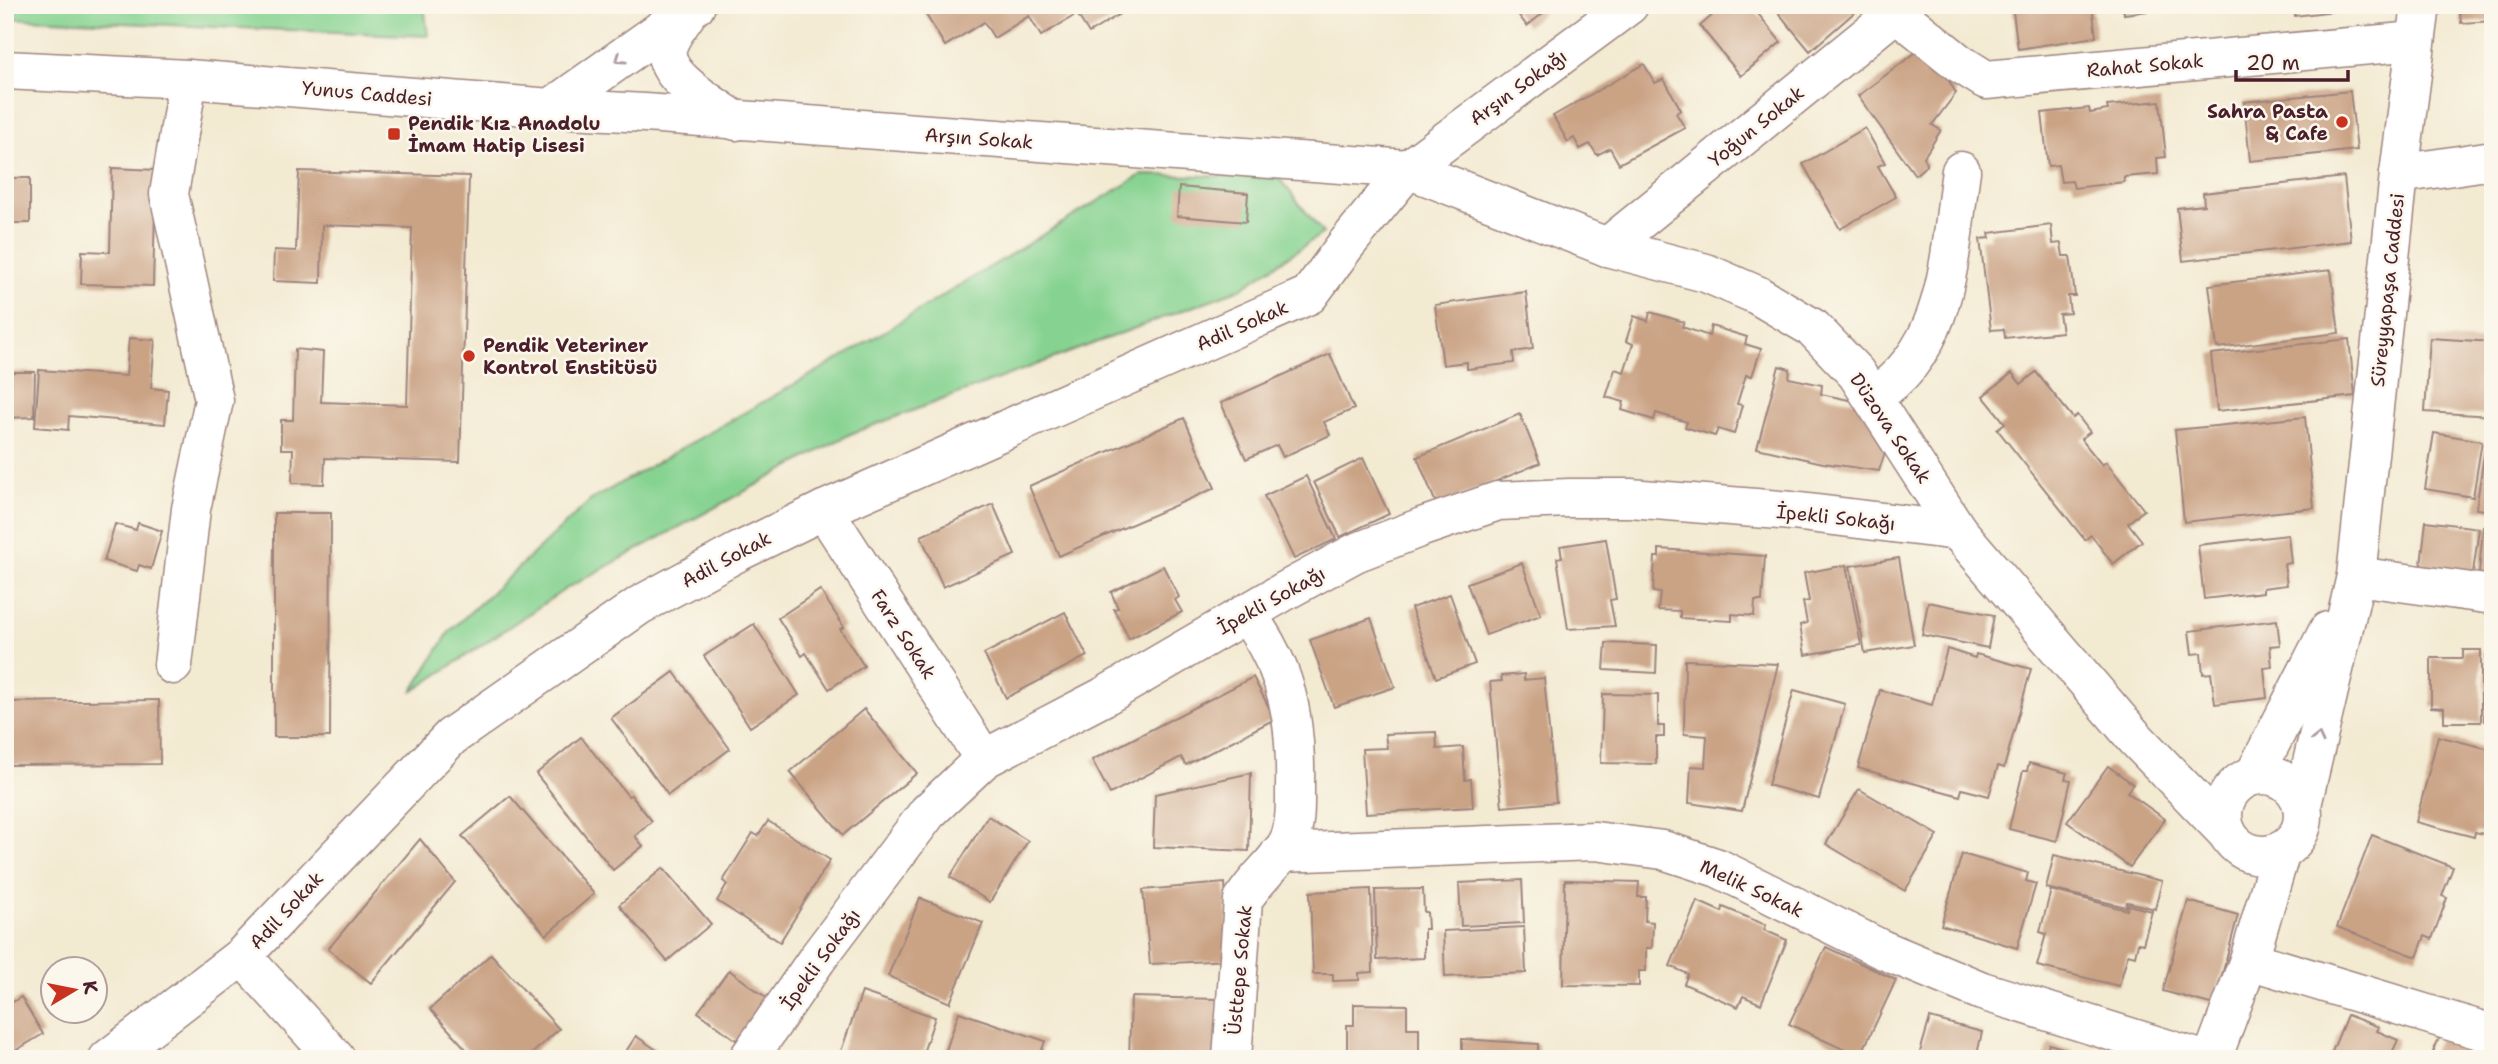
<svg xmlns="http://www.w3.org/2000/svg" width="2498" height="1064" font-family="'Shantell Sans',sans-serif">
	<style>
		.green { fill: #86d391; stroke: #68795e; stroke-width: 2 }
		.building { fill: #caa385 }
		.lines { fill: none; stroke-linecap: round; stroke-linejoin: round }
		.minor-casing { stroke: #9e847e; stroke-width: 41 }
		.minor { stroke: #fff; stroke-width: 38 }
		.oneway { stroke: #ae9aa0 }
		.poi-dot { fill: #c8321e; stroke: #fbf7ec; stroke-width: 2.5 }
		.labels { text-anchor: middle; stroke-width: 5; stroke-linejoin: round; paint-order: stroke }
		.street-label { font-size: 19px; fill: #4a1f2b; stroke: #fbf7ec }
		.poi-label { font-size: 19px; font-weight: bold; fill: #4a1f2b; stroke: #fbf7ec; text-anchor: start }
	</style>
	<rect width="100%" height="100%" fill="#fbf7ec"/>
	<filter id="ink" filterUnits="userSpaceOnUse"><feTurbulence type="fractalNoise" baseFrequency=".0143" numOctaves="2"/><feDisplacementMap in="SourceGraphic" scale="14" xChannelSelector="R" yChannelSelector="G"/><feConvolveMatrix kernelMatrix="1 2 1 2 8 2 1 2 1" color-interpolation-filters="sRGB"/></filter>
	<filter id="wash" filterUnits="userSpaceOnUse"><feTurbulence type="fractalNoise" baseFrequency=".00686" numOctaves="4" result="noise"/><feDisplacementMap in="SourceGraphic" scale="28" xChannelSelector="R" yChannelSelector="G"/><feGaussianBlur stdDeviation="1.57" result="paint"/><feColorMatrix in="noise" values="0 0 0 0 0 0 0 0 0 0 0 0 0 0 0 0 0 1.4 0 .05"/><feComposite in="paint" operator="in"/></filter>
	<g filter="url(#wash)">
		<rect width="100%" height="100%" fill="#f3ead2"/>
		<g class="green">
			<polygon points="5,5 424,5 428,36 5,18"/>
			<polygon points="1141,175 1278,177 1323,233 1240,289 850,434 567,588 412,692 450,631 591,500 844,356"/>
		</g>
		<g id="blocks">
			<g class="building">
				<polygon points="920,5 1119,5 1123,12 1089,33 1077,14 1041,36 1029,16 994,38 984,22 945,46"/>
				<polygon points="1511,5 1553,5 1527,26"/>
				<polygon points="1724,5 1751,5 1781,42 1741,76 1700,26"/>
				<polygon points="1772,5 1863,5 1810,51"/>
				<polygon points="2012,5 2092,5 2096,37 2018,49"/>
				<polygon points="2123,5 2177,5 2177,7 2124,14"/>
				<polygon points="2294,5 2366,5 2366,7 2295,16"/>
				<polygon points="2459,5 2493,5 2493,21 2461,23"/>
				<polygon points="1927,44 1956,93 1932,125 1941,130 1924,157 1927,165 1915,175 1858,96"/>
				<polygon points="1644,64 1655,83 1664,79 1681,110 1676,113 1685,128 1619,164 1610,148 1597,155 1590,144 1580,149 1574,138 1568,142 1553,116"/>
				<polygon points="2350,91 2357,150 2250,161 2244,102"/>
				<polygon points="2160,101 2166,157 2157,158 2158,174 2124,177 2124,182 2074,188 2072,181 2061,182 2058,165 2048,166 2042,113 2089,108 2090,113 2108,110 2107,106"/>
				<polygon points="1865,128 1885,163 1878,166 1896,197 1840,229 1803,164"/>
				<polygon points="112,168 156,170 153,286 81,284 82,251 110,252"/>
				<polygon points="299,171 469,176 460,462 325,458 324,484 292,483 293,449 281,449 281,420 293,420 295,349 323,352 321,402 407,405 412,228 322,225 321,283 273,281 274,250 296,251"/>
				<polygon points="2344,177 2351,241 2183,261 2177,208 2204,205 2203,193"/>
				<rect x="5" y="178" width="25" height="45"/>
				<polygon points="1179,187 1248,193 1246,222 1177,216"/>
				<polygon points="2051,225 2053,244 2061,243 2063,256 2070,256 2075,296 2068,296 2070,313 2059,314 2062,332 2005,338 2004,329 1991,330 1980,239 1990,238 1989,233"/>
				<rect x="2490" y="244" width="3" height="58"/>
				<polygon points="2331,270 2339,333 2217,348 2209,285"/>
				<polygon points="1526,292 1533,349 1513,352 1514,363 1467,369 1467,362 1443,365 1435,305"/>
				<polygon points="1650,312 1684,322 1682,327 1709,336 1711,326 1747,337 1745,344 1761,349 1752,376 1746,375 1737,404 1742,405 1734,434 1718,429 1715,436 1685,427 1687,422 1656,413 1654,420 1622,410 1624,402 1606,397 1615,369 1624,372 1633,344 1626,341 1634,316 1648,321"/>
				<polygon points="129,338 155,340 151,388 168,390 165,424 69,416 68,430 35,427 39,370 126,376"/>
				<polygon points="2430,338 2493,342 2493,416 2425,412"/>
				<polygon points="2349,339 2355,396 2217,411 2211,354"/>
				<polygon points="1330,354 1354,409 1324,422 1330,435 1283,457 1277,445 1246,459 1221,403"/>
				<polygon points="1779,366 1790,369 1789,378 1822,385 1821,394 1858,402 1888,443 1879,471 1823,463 1757,448"/>
				<polygon points="5,372 35,372 34,417 5,418"/>
				<polygon points="2036,372 2073,418 2077,415 2090,432 2081,439 2102,465 2106,462 2144,510 2128,523 2142,541 2113,564 2091,535 2085,540 1997,429 2005,423 1983,396 2012,373 2021,384"/>
				<polygon points="1520,414 1540,463 1437,506 1417,457"/>
				<polygon points="2305,417 2314,508 2184,522 2175,430"/>
				<polygon points="1184,418 1215,488 1059,556 1029,486"/>
				<polygon points="2434,433 2482,441 2473,497 2425,489"/>
				<polygon points="2486,442 2493,443 2493,511 2476,509"/>
				<polygon points="1363,458 1389,514 1340,537 1314,482"/>
				<polygon points="1306,476 1336,539 1294,559 1264,496"/>
				<polygon points="993,504 1015,555 943,587 921,536"/>
				<polygon points="274,513 331,513 330,737 274,737"/>
				<polygon points="2426,521 2479,528 2472,581 2420,574"/>
				<polygon points="138,523 162,531 151,569 139,565 137,571 104,561 115,524 136,530"/>
				<polygon points="2483,527 2493,528 2493,586 2478,585"/>
				<polygon points="2288,535 2291,563 2284,564 2287,585 2263,588 2263,592 2204,599 2198,545"/>
				<polygon points="1606,539 1616,599 1610,600 1615,626 1568,629 1557,558 1562,557 1560,546"/>
				<polygon points="1659,549 1765,556 1762,601 1755,601 1754,616 1732,614 1732,621 1680,618 1680,611 1658,610 1660,593 1653,592 1655,557 1659,557"/>
				<polygon points="1899,558 1914,645 1865,653 1850,566"/>
				<polygon points="1522,563 1541,615 1486,635 1467,583"/>
				<polygon points="1846,565 1861,645 1805,655 1800,625 1807,623 1803,602 1809,601 1804,573"/>
				<polygon points="1163,566 1179,597 1175,600 1182,612 1129,639 1114,609 1118,608 1111,592"/>
				<polygon points="820,590 844,627 840,629 864,666 829,689 806,653 802,656 778,618"/>
				<polygon points="1450,594 1475,664 1436,678 1411,608"/>
				<polygon points="1928,602 1994,615 1988,648 1922,635"/>
				<polygon points="1065,612 1087,656 1006,698 984,654"/>
				<polygon points="1371,618 1395,687 1334,707 1310,640"/>
				<polygon points="2277,620 2280,645 2270,646 2272,667 2264,668 2267,698 2215,704 2211,673 2203,674 2201,653 2192,654 2189,631"/>
				<polygon points="754,624 799,695 750,727 704,656"/>
				<polygon points="1606,643 1657,645 1656,673 1604,670"/>
				<polygon points="1947,649 1975,658 1976,654 2031,669 2004,768 1998,766 1989,796 1962,789 1960,796 1858,768 1880,690 1932,705"/>
				<polygon points="2463,650 2481,650 2481,722 2444,722 2444,708 2431,707 2431,658 2463,658"/>
				<polygon points="2486,655 2493,655 2493,721 2484,721"/>
				<polygon points="1685,660 1778,664 1742,811 1689,803 1691,766 1705,767 1707,736 1684,734"/>
				<polygon points="674,672 730,749 668,795 611,718"/>
				<polygon points="1524,674 1524,680 1544,678 1556,802 1502,807 1490,682 1502,681 1501,676"/>
				<polygon points="1253,677 1275,719 1186,765 1181,757 1110,794 1092,760"/>
				<polygon points="1794,690 1845,704 1819,799 1768,785"/>
				<polygon points="1603,694 1658,695 1658,726 1664,726 1664,737 1656,737 1656,764 1601,763"/>
				<polygon points="159,700 160,764 5,765 5,702"/>
				<polygon points="864,709 917,773 843,835 790,772"/>
				<polygon points="1436,732 1437,749 1463,747 1465,780 1471,779 1473,807 1366,813 1362,749 1387,748 1385,734"/>
				<polygon points="2438,736 2493,750 2493,836 2475,832 2474,837 2416,822"/>
				<polygon points="581,737 628,796 631,795 652,821 635,836 643,846 613,870 536,774"/>
				<polygon points="2029,763 2067,773 2065,779 2071,780 2057,841 2009,829 2023,771 2027,771"/>
				<polygon points="2108,766 2133,784 2127,792 2165,819 2130,867 2067,822"/>
				<polygon points="1251,773 1249,851 1153,847 1155,794"/>
				<polygon points="1859,789 1938,835 1905,891 1826,844"/>
				<polygon points="510,796 594,894 546,935 462,836"/>
				<polygon points="988,816 1028,841 990,902 950,877"/>
				<polygon points="768,821 830,860 780,942 717,901 727,884 723,881 753,833 758,836"/>
				<polygon points="2372,835 2453,867 2442,896 2447,898 2432,939 2425,936 2417,957 2337,927"/>
				<polygon points="420,839 455,882 371,983 328,949"/>
				<polygon points="1962,854 2028,873 2026,881 2036,884 2017,948 1941,925"/>
				<polygon points="2054,855 2162,881 2155,909 2127,902 2126,907 2046,888"/>
				<polygon points="663,868 711,924 667,961 619,905"/>
				<polygon points="1522,880 1524,923 1461,926 1459,883"/>
				<polygon points="1565,880 1639,882 1638,897 1646,897 1645,921 1653,922 1652,948 1646,948 1646,971 1639,971 1639,986 1563,985"/>
				<polygon points="1225,883 1230,960 1150,964 1143,890"/>
				<polygon points="1371,889 1373,972 1359,973 1359,980 1333,981 1333,974 1313,974 1310,892"/>
				<polygon points="1423,889 1424,912 1427,912 1428,929 1424,929 1424,958 1377,960 1375,890"/>
				<polygon points="2051,890 2127,910 2128,905 2152,911 2143,944 2138,943 2135,956 2128,954 2119,986 2037,966 2046,934 2040,932"/>
				<polygon points="920,898 983,923 950,1003 888,976"/>
				<polygon points="1697,901 1722,912 1723,907 1766,925 1764,930 1787,940 1761,1004 1743,996 1738,1007 1684,984 1688,974 1670,966"/>
				<polygon points="2188,901 2238,915 2214,1005 2163,991"/>
				<polygon points="1524,927 1526,973 1445,977 1443,931"/>
				<polygon points="1826,947 1896,980 1860,1057 1789,1024"/>
				<polygon points="491,954 559,1029 526,1059 475,1059 430,1009"/>
				<polygon points="729,970 771,1001 740,1043 698,1012"/>
				<polygon points="862,992 935,1017 921,1059 854,1059 840,1054"/>
				<polygon points="21,997 43,1034 5,1057 5,1007"/>
				<polygon points="1131,997 1218,999 1216,1059 1129,1059"/>
				<polygon points="1354,1004 1407,1005 1407,1028 1419,1028 1419,1054 1410,1053 1410,1059 1347,1059 1347,1025 1354,1025"/>
				<polygon points="959,1012 1045,1041 1039,1059 943,1059"/>
				<polygon points="2347,1015 2379,1027 2377,1031 2398,1040 2391,1055 2400,1059 2329,1059"/>
				<polygon points="1930,1018 1982,1032 1976,1059 1918,1059"/>
				<polygon points="2441,1034 2493,1058 2493,1059 2430,1059"/>
				<polygon points="636,1036 670,1059 621,1059"/>
				<polygon points="1462,1039 1538,1044 1538,1059 1462,1059"/>
				<polygon points="2049,1044 2096,1058 2096,1059 2044,1059"/>
			</g>
		</g>
	</g>
	<g filter="url(#ink)">
		<use href="#blocks" fill-opacity="0" stroke="#9e847e" stroke-width="2"/>
		<g class="lines">
			<g class="minor-casing">
				<g id="minor">
					<path d="M688 12C682 22 672 33 668 45 658 76 715 105 736 121"/>
					<polyline points="1897,13 1959,63 1986,80 2415,41"/>
					<polyline points="5,70 188,79 551,108 645,113 1408,169 1607,247 1706,273 1757,295 1813,328 1856,373 1958,531 2135,738 2225,831"/>
					<polyline points="551,108 696,5"/>
					<polyline points="2399,174 2493,160"/>
					<polyline points="1607,247 1905,5"/>
					<path d="M1872 397C1951 349 1949 253 1961 171"/>
					<polyline points="824,510 984,759"/>
					<polyline points="2356,576 2493,595"/>
					<polyline points="173,665 191,509 214,400 169,194 188,79"/>
					<polyline points="2255,774 2328,631"/>
					<circle cx="2263" cy="815" r="40"/>
					<polyline points="2302,805 2356,576 2399,174 2421,5"/>
					<polyline points="1280,853 1595,841 1663,850 1718,868 1881,949 1982,991 2200,1059"/>
					<polyline points="242,956 336,1059"/>
					<polyline points="2249,960 2493,1034"/>
					<polyline points="108,1059 242,956 451,737 640,605 738,552 824,510 1309,295 1345,246 1408,169 1629,5"/>
					<polyline points="748,1059 817,959 928,812 984,759 1103,697 1285,591 1355,553 1422,527 1498,501 1569,498 1630,498 1792,511 1958,531"/>
					<path d="M1232 1059 1243 900C1255 879 1280 860 1289 840 1296 825 1295 804 1295 787 1296 740 1292 691 1269 650 1263 637 1254 625 1246 613"/>
					<polyline points="2212,1059 2249,960 2281,851"/>
				</g>
			</g>
			<use href="#minor" class="minor"/>
		</g>
		<defs><path id="oneway-chevron" d="M-2-3.5L2.5 0L-2 3.5" fill="none" stroke-width="1.6" stroke-linecap="round" stroke-linejoin="round" transform="scale(1.75)"/></defs>
		<g class="oneway">
			<use href="#oneway-chevron" transform="translate(620 59) rotate(145)"/>
			<use href="#oneway-chevron" transform="translate(2318 738) rotate(-77)"/>
		</g>
	</g>
	<g class="poi-dot">
		<circle cx="2342" cy="122" r="7"/>
		<rect x="387" y="127" width="14" height="14" rx="3.5"/>
		<circle cx="469" cy="356" r="7"/>
	</g>
	<g class="labels">
		<g class="street-label">
			<text transform="translate(2145 65) rotate(-5)" y="7">Rahat Sokak</text>
			<text transform="translate(1518 87) rotate(-36)" y="7">Arşın Sokağı</text>
			<text transform="translate(367 93) rotate(5)" y="7">Yunus Caddesi</text>
			<text transform="translate(1756 126) rotate(-39)" y="7">Yoğun Sokak</text>
			<text transform="translate(979 138) rotate(4)" y="7">Arşın Sokak</text>
			<text transform="translate(2387 290) rotate(-84)" y="7">Süreyyapaşa Caddesi</text>
			<text transform="translate(1242 325) rotate(-24)" y="7">Adil Sokak</text>
			<text transform="translate(1891 428) rotate(56)" y="7">Düzova Sokak</text>
			<text transform="translate(1836 517) rotate(6)" y="7">İpekli Sokağı</text>
			<text transform="translate(726 559) rotate(-28)" y="7">Adil Sokak</text>
			<text transform="translate(1271 600) rotate(-29)" y="7">İpekli Sokağı</text>
			<text transform="translate(904 634) rotate(57)" y="7">Farz Sokak</text>
			<text transform="translate(1752 888) rotate(25)" y="7">Melik Sokak</text>
			<text transform="translate(286 910) rotate(-47)" y="7">Adil Sokak</text>
			<text transform="translate(820 959) rotate(-54)" y="7">İpekli Sokağı</text>
			<text transform="translate(1239 970) rotate(-85)" y="7">Üsttepe Sokak</text>
		</g>
		<g class="poi-label">
			<text x="2328" y="118" text-anchor="end">Sahra Pasta<tspan x="2328" dy="22">&amp; Cafe</tspan></text>
			<text x="408" y="130">Pendik Kız Anadolu<tspan x="408" dy="22">İmam Hatip Lisesi</tspan></text>
			<text x="483" y="352">Pendik Veteriner<tspan x="483" dy="22">Kontrol Enstitüsü</tspan></text>
		</g>
	</g>
	<rect width="2498" height="1064" fill="none" stroke="#fbf7ec" stroke-width="28"/>
	<g transform="translate(74 990) rotate(80)"><circle r="33" fill="#fbf7ec" stroke="#b4a19f" stroke-width="2"/>
	<path d="M0-5L12 26L0 18L-12 26Z" fill="#c8321e"/>
	<text y="-10" font-size="19" font-weight="bold" text-anchor="middle" fill="#4a1f2b">K</text>
	</g>
	<path d="M2236 70v10h112v-10" fill="none" stroke="#4a1f2b" stroke-width="3.5"/>
	<text x="2246" y="70" font-size="21" fill="#4a1f2b" stroke="#fbf7ec" stroke-width="5" paint-order="stroke">20 m</text>
</svg>
